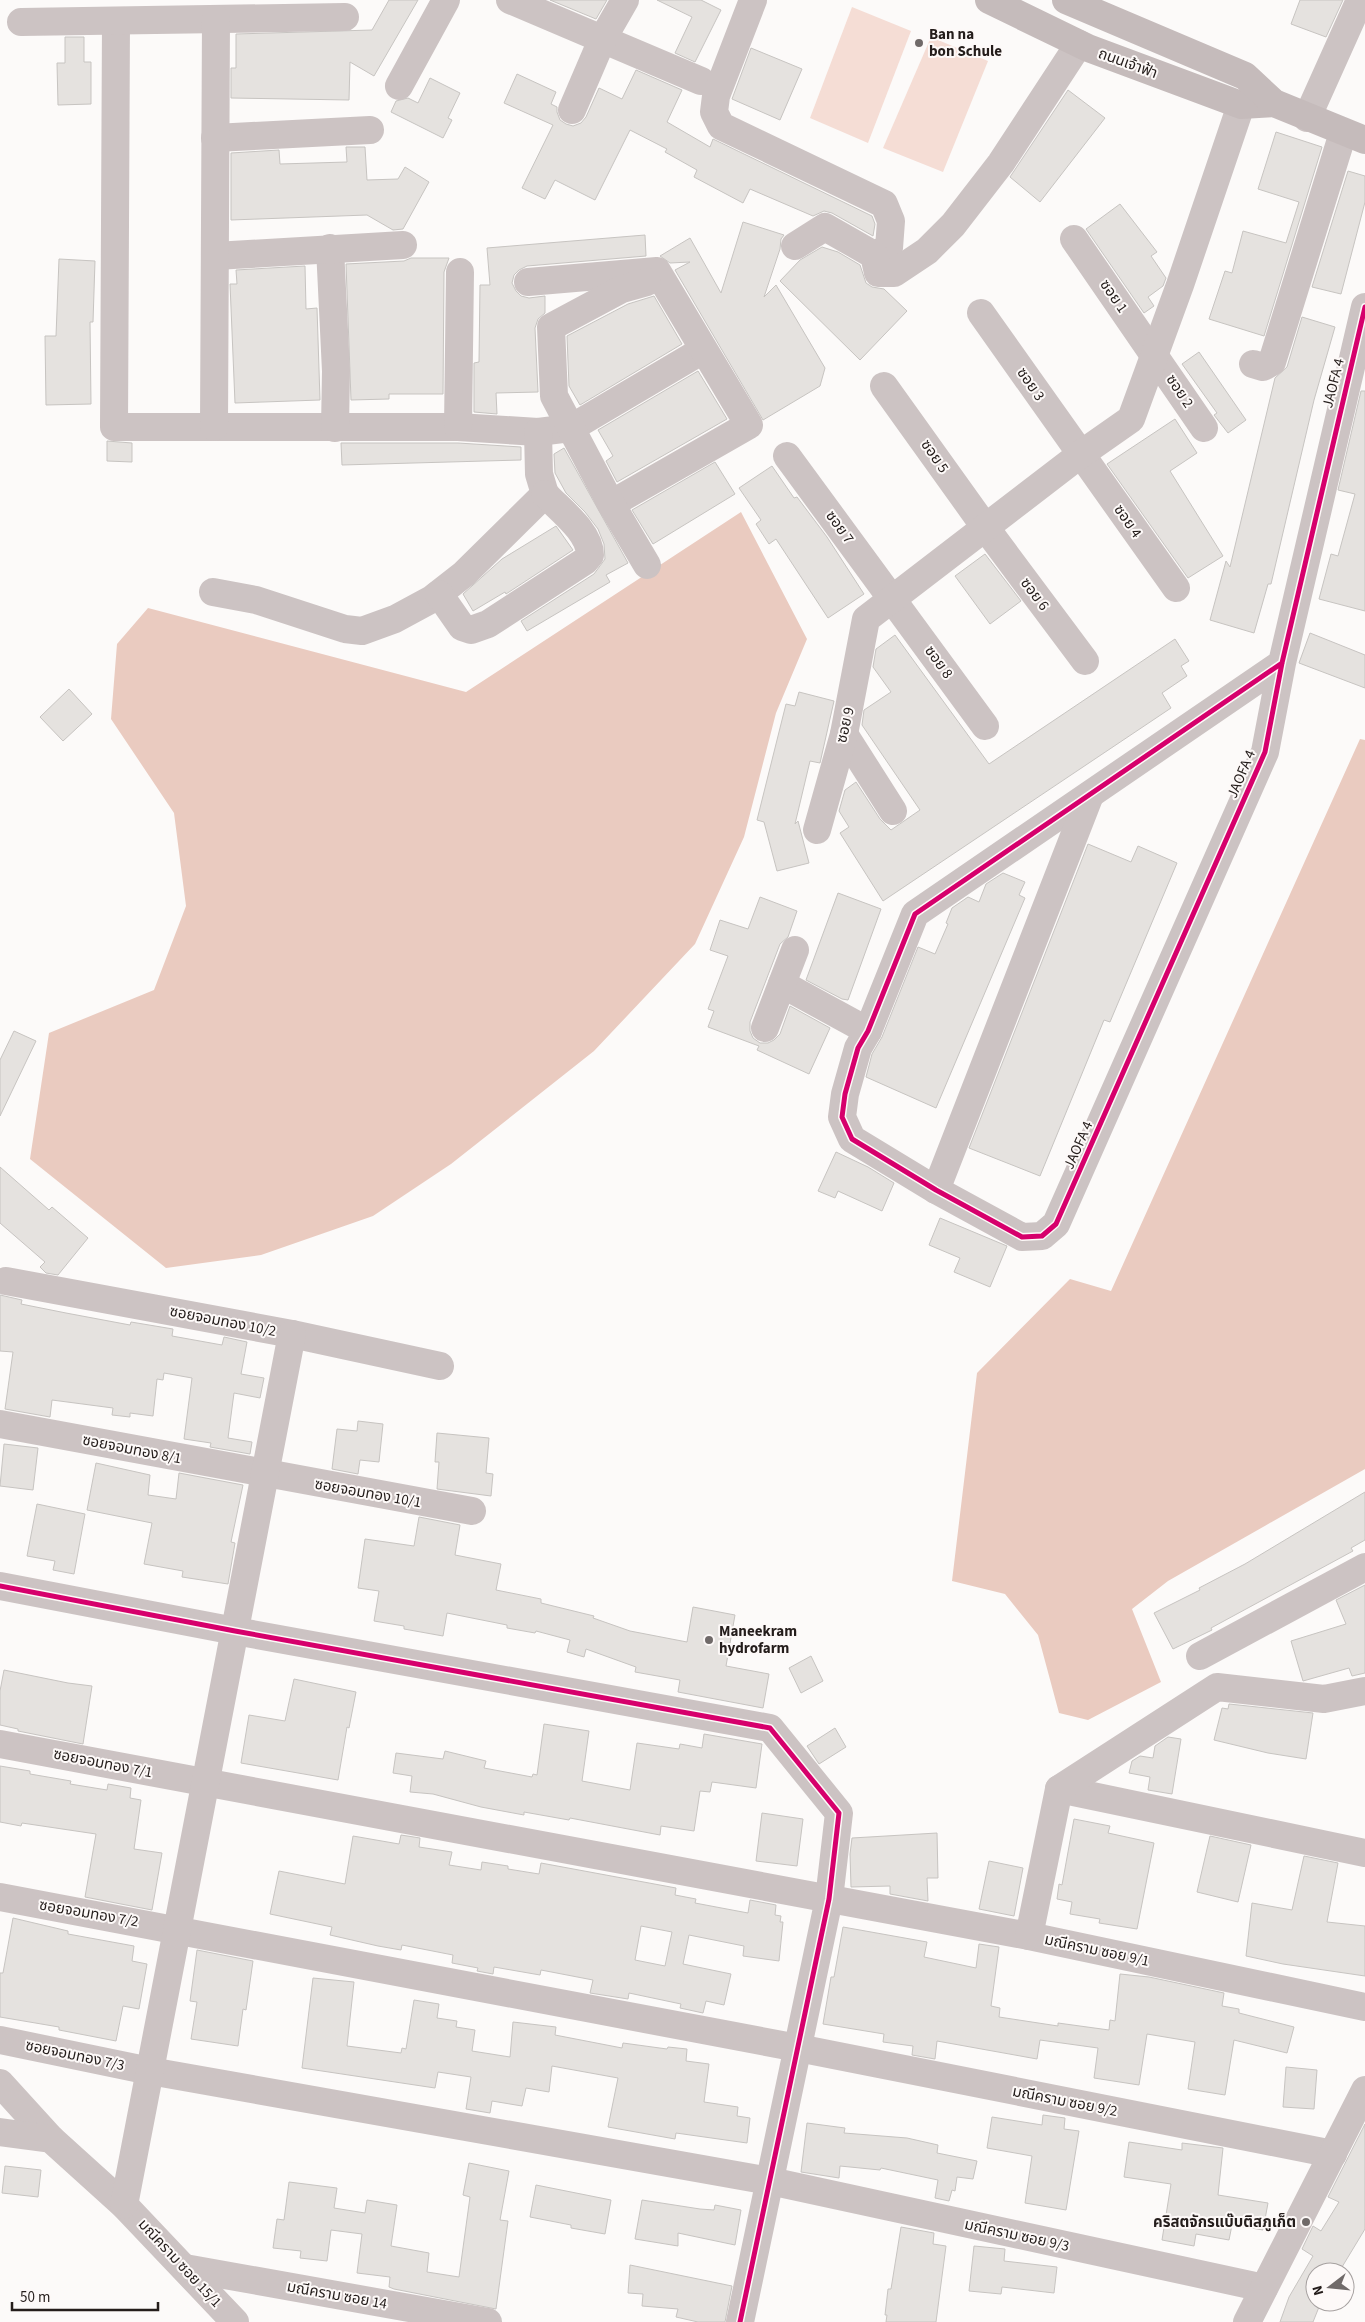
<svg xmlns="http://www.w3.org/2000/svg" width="1365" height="2322" font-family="'Source Sans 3','Noto Sans Thai',sans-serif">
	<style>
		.green { fill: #f5ddd5 }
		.forest { fill: #eacbc0 }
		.building { fill: #e5e2df; stroke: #c7c4c1; fill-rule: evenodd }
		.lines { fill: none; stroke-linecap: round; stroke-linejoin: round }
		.minor { stroke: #ccc3c3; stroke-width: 28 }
		.major { stroke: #c5bbbb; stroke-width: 28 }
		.cycleway-casing { stroke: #fdf9f8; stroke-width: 8 }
		.cycleway { stroke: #d6006c; stroke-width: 5 }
		.poi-dot { fill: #706a69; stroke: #fdf9f8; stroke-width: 2 }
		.labels { text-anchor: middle; stroke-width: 4; stroke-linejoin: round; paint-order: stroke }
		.poi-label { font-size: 15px; font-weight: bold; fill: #241d1b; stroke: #fdf9f8; text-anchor: start }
		.street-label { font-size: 15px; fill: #241d1b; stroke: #fdf9f8 }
	</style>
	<rect width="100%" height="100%" fill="#fcfaf9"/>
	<g class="green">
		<polygon points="852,7 911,31 868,143 810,118"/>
		<polygon points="931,37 988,61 943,172 883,148"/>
	</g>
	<g class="forest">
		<polygon points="741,512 807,639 776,713 744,837 695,944 594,1051 451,1164 373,1216 261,1255 166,1268 30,1159 49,1033 154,990 186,906 174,813 111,719 117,644 148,608 466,692"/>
		<polygon points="1360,739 1365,740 1365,1469 1168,1581 1132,1609 1161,1682 1088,1720 1059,1713 1038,1635 1005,1594 952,1581 977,1373 1070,1279 1111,1291"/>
	</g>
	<g class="building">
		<polygon points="389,0 418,0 374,76 350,62 349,100 231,98 231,68 236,68 236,34 372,30"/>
		<polygon points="550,0 607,0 596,19"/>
		<polygon points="657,0 701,0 721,10 695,62 675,53 692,17"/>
		<polygon points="1300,0 1343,0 1326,37 1291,24"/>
		<polygon points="65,37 84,37 84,62 91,62 91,104 58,105 57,63 65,63"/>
		<polygon points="751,48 802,69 780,120 732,99"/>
		<polygon points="636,70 682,90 667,122 710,147 713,139 872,216 875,224 873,236 832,213 824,211 813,216 750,189 743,203 694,177 697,170 665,152 667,149 630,130 595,200 555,180 545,199 522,188 553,125 504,103 517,74 556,92 551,104 557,107 557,112 560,120 566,124 573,126 581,123 586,117 599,88 622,99"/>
		<polygon points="430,78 460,93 448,118 452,120 443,138 391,112 396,101 408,98 418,103"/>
		<polygon points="1068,90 1105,118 1040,202 1010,177"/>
		<polygon points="1276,132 1322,147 1264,336 1209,319 1225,271 1232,273 1243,231 1286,243 1299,202 1258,189"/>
		<polygon points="346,147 365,147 367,180 398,179 405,167 429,182 403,229 393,230 367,215 231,220 231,153 279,150 280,164 347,162"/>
		<polygon points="1348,171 1365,176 1365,202 1341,294 1312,287"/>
		<polygon points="1120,204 1157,252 1151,256 1166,278 1163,286 1148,297 1154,306 1144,313 1086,229"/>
		<polygon points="743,222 784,235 781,239 780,249 764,297 776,285 825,368 820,386 763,420 675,270 690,262 670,263 660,256 690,238 721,293"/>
		<polygon points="645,235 646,256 527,266 519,270 514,275 512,283 516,291 521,296 529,298 545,296 545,313 538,319 535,328 538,392 496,393 497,414 474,412 474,363 479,362 480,285 490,285 487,248"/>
		<polygon points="822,247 838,252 860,265 866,283 872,287 884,289 907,311 860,360 780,281 800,260"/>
		<polygon points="411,258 449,258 444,272 443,394 389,394 389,399 351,400 346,264 404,261"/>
		<polygon points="59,259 95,261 93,322 90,322 91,404 46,405 45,336 56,336"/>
		<polygon points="305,266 306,309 317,308 320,400 235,403 230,284 237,284 236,270"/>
		<polygon points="654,296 682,344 580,405 569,386 567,336 628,304"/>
		<polygon points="1302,317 1335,327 1314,400 1271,584 1268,584 1254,633 1210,620 1226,561 1230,567 1275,378 1287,367"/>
		<polygon points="1199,352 1246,420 1228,433 1214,415 1217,413 1182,364"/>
		<polygon points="698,371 727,419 617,482 606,461 613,456 598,430"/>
		<polygon points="1361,391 1365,391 1365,611 1319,599 1331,554 1338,556 1355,494 1338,490"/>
		<polygon points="1175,419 1197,453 1170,471 1223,556 1188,578 1107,464"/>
		<polygon points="107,441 132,443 132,462 107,461"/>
		<polygon points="341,443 458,443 521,447 521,460 342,465"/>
		<polygon points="564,448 628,563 606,575 610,582 527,631 521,621 594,574 605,559 604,544 598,529 585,512 566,493 555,473 554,454"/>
		<polygon points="715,462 735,494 653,544 632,510"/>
		<polygon points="772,466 794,498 797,497 827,537 864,594 828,618 776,539 769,544 756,524 761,520 739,488"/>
		<polygon points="556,526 573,550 506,594 505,592 473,611 463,594 502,559"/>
		<polygon points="985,554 1021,601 990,624 955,576"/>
		<polygon points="1310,633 1365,655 1365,688 1299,663"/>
		<polygon points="895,635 989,764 1175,639 1189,661 1181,666 1187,676 1162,693 1171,708 883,901 840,833 849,827 839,811 845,790 856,782 880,819 891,830 920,810 862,725 864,710 891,692 873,667 876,649"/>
		<polygon points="69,689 92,714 63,741 40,717"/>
		<polygon points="799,692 834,701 820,763 810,761 795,824 798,821 809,863 777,871 764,822 757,820 786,704 795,706"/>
		<polygon points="1088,844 1131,862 1138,846 1177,863 1110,1022 1104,1020 1040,1176 969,1148"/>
		<polygon points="1003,873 1025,882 1019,895 1025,898 936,1108 866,1077 872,1054 882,1037 918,947 935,954 948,924 946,923 952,908 968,897 979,902 986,884"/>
		<polygon points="838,893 881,909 848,1000 842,999 806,980"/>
		<polygon points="760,897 797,911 788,937 780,944 750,1022 750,1031 753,1038 760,1043 768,1043 774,1040 780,1034 790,1006 830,1028 809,1074 757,1050 759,1046 708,1027 714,1011 708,1009 728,956 710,950 720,920 748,929"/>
		<polygon points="14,1031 36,1041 0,1116 0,1060"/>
		<polygon points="836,1152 868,1167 894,1183 882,1211 838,1191 835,1198 818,1191"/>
		<polygon points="0,1167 49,1210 52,1207 88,1238 58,1275 46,1273 40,1267 45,1262 0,1223"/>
		<polygon points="940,1218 1007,1246 990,1287 954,1272 960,1258 929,1245"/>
		<polygon points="0,1295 22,1300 21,1304 66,1313 130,1325 131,1322 173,1329 172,1336 222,1345 224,1337 247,1342 241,1374 264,1378 260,1398 234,1393 228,1438 252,1442 250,1454 210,1447 211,1443 184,1439 192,1378 164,1373 163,1380 157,1379 153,1416 130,1413 130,1417 112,1415 113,1408 52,1400 50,1417 5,1409 13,1352 0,1351"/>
		<polygon points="358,1421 383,1424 379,1462 360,1460 358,1474 332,1469 337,1429 357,1431"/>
		<polygon points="437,1433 489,1438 486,1473 493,1474 491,1496 437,1489 439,1462 435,1462"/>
		<polygon points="4,1444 38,1448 33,1490 0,1486"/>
		<polygon points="96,1463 150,1475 148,1495 176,1499 179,1473 243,1485 231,1542 235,1543 228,1584 182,1577 183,1571 144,1564 152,1523 87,1510"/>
		<polygon points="1365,1492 1365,1540 1351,1548 1353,1551 1211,1628 1212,1630 1173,1649 1154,1613 1200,1590 1199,1588 1245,1564"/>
		<polygon points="37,1504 85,1514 74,1574 53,1570 55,1561 27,1556"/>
		<polygon points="419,1517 460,1525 455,1555 501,1564 496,1590 541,1599 541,1603 594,1616 593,1618 630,1631 687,1642 693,1607 735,1615 726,1666 769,1674 763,1708 678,1692 680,1680 635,1672 636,1667 586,1649 584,1657 567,1652 570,1640 536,1631 535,1633 507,1628 507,1625 447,1613 443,1636 404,1629 404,1626 374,1621 379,1591 358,1588 365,1539 414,1546"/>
		<polygon points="1365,1585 1365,1673 1352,1676 1349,1668 1303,1681 1291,1641 1346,1624 1336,1600"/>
		<polygon points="811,1656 823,1681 801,1693 789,1668"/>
		<polygon points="4,1670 68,1683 92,1686 83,1744 18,1731 18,1729 0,1725 0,1691"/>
		<polygon points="294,1679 356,1692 349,1728 347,1727 338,1780 241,1763 249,1715 285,1721"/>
		<polygon points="1229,1704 1313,1713 1306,1759 1268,1753 1214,1740 1222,1708 1228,1709"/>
		<polygon points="544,1724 589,1731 582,1781 630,1790 637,1743 679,1749 680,1744 702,1748 704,1734 762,1744 756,1788 712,1782 710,1792 700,1791 694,1831 661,1826 660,1835 570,1818 569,1820 524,1812 524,1815 481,1807 433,1794 410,1792 412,1776 393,1773 396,1753 443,1759 445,1751 486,1761 484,1768 532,1777 533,1774 537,1775"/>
		<polygon points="835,1728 846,1747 819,1764 807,1746"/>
		<polygon points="1168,1737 1181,1739 1172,1794 1148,1790 1150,1777 1129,1773 1132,1761 1140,1756 1153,1758 1155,1746"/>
		<polygon points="0,1766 30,1771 30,1774 71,1781 70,1784 107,1790 108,1784 131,1788 130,1798 141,1800 134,1849 162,1853 152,1910 85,1897 96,1834 22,1823 21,1826 0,1822"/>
		<polygon points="762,1813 803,1819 797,1866 756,1861"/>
		<polygon points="1074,1819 1110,1826 1108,1833 1154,1843 1137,1929 1099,1923 1100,1919 1070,1914 1072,1902 1057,1899 1059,1884 1062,1885"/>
		<polygon points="937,1833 938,1878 927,1878 928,1901 890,1894 890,1886 851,1887 850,1854 852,1838"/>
		<path d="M401 1835 420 1838 419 1847 452 1852 449 1865 481 1870 482 1862 508 1866V1869L539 1874 541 1863 676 1888 675 1895 696 1899 695 1903 748 1913 750 1900 776 1905 775 1915 781 1916 780 1922H783L779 1961 743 1956 744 1946 689 1935 683 1964 731 1974 724 2005 706 2001 703 2013 680 2008 681 2004 629 1993 628 1999 590 1993 593 1980 541 1970 540 1975 494 1967 493 1974 477 1971 478 1968 452 1963 453 1955 402 1945 401 1950 378 1946 330 1935 332 1927 270 1914 279 1871 345 1884 353 1836 399 1844ZM641 1926 672 1932 665 1966 635 1960Z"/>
		<polygon points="1210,1836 1251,1845 1238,1902 1197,1892"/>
		<polygon points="1304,1856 1338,1863 1327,1922 1365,1926 1365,1976 1283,1964 1246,1956 1252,1903 1292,1910"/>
		<polygon points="989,1861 1023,1868 1014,1916 979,1909"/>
		<polygon points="13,1918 68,1931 68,1934 134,1946 132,1961 147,1964 139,2009 123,2006 116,2041 59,2030 59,2027 0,2017 0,1973 3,1973"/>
		<polygon points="843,1927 927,1942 924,1957 976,1968 979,1944 999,1947 991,2006 1000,2008 999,2017 1058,2026 1058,2023 1109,2030 1110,2020 1115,2021 1120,1974 1149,1977 1224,1993 1222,2006 1239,2009 1239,2013 1294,2027 1287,2053 1234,2040 1225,2095 1188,2089 1195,2042 1147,2034 1139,2085 1094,2078 1098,2048 1040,2040 1037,2059 937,2041 935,2059 912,2055 913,2046 883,2042 884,2034 823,2024 831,1977 834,1977"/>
		<polygon points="197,1950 253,1961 246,2010 243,2009 238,2046 191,2039 197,2002 190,2001"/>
		<polygon points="313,1978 354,1982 347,2046 401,2053 402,2048 406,2049 414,2000 439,2004 437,2018 457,2021 456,2027 475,2030 472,2051 510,2057 513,2022 556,2027 555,2035 622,2048 623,2043 667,2049 668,2047 687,2049 686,2061 709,2064 704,2102 738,2107 737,2116 750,2118 747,2143 676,2133 675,2139 608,2127 618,2078 552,2066 549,2092 526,2088 522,2106 492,2101 490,2113 466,2109 471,2077 438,2072 435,2088 302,2068"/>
		<polygon points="1286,2067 1317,2070 1314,2109 1283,2107"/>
		<polygon points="1043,2115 1065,2118 1064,2129 1079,2131 1066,2210 1025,2203 1032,2156 987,2148 992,2117 1042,2125"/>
		<polygon points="807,2123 845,2128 844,2133 907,2138 938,2145 937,2153 977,2161 973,2179 957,2177 955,2191 952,2190 949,2201 935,2198 938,2180 881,2168 880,2170 840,2166 839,2178 801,2172"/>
		<polygon points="1365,2124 1365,2229 1339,2272 1315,2272 1315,2302 1321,2302 1313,2322 1280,2322 1289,2297 1313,2256 1302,2249 1313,2226 1321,2231 1339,2202 1328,2197"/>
		<polygon points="1129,2142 1182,2150 1182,2143 1223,2148 1218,2195 1268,2203 1263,2230 1232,2225 1229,2240 1196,2234 1194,2246 1162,2240 1171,2184 1124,2177"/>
		<polygon points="469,2163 509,2171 500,2220 508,2221 496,2309 394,2289 389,2287 390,2277 357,2273 362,2234 331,2230 327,2261 300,2258 301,2251 273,2248 277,2219 284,2220 289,2182 337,2188 334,2208 365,2213 367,2200 397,2205 391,2246 429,2253 427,2272 459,2277 470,2197 463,2195"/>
		<polygon points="5,2166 41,2170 38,2197 2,2193"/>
		<polygon points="536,2185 611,2200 605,2234 571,2228 571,2225 530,2217"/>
		<polygon points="642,2200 700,2209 714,2210 715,2205 741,2210 735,2245 678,2233 678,2246 635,2239"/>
		<polygon points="901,2227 934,2233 933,2244 946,2246 936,2322 886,2322 887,2315 885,2315 888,2289 891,2289"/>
		<polygon points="974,2246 1005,2249 1004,2261 1057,2267 1054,2293 1002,2287 1001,2294 969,2291"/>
		<polygon points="630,2265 732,2286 725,2322 698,2322 676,2317 678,2309 642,2306 643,2294 628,2293"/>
	</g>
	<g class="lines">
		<g class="minor">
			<polyline points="510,0 701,81"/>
			<polyline points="753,0 716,96 714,112 721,126 884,204 891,221 889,248 874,255"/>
			<polyline points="116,21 114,427 458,427 538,432 571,428 703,350"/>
			<polyline points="21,22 345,17"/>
			<polyline points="399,86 446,0"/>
			<polyline points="572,110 602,40 625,0"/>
			<polyline points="1307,118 1360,0"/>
			<polyline points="215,138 370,130"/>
			<polyline points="1074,239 1204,428"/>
			<polyline points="795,246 825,227 874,255 878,273 894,273 927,251 953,225 1001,163 1079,44"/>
			<polyline points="330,248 336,371 335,428"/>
			<polyline points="215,256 403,245"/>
			<polyline points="528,282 657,271 749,425 611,504"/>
			<polyline points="981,313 1176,588"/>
			<polyline points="1253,364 1263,367 1272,362 1343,133"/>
			<polyline points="884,386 985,527 1085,661"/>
			<polyline points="214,427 216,19"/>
			<polyline points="458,427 460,272"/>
			<polyline points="787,456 985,726"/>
			<polyline points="647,565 611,504 554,396 551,327 622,289 647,282"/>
			<polyline points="213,592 256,600 345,629 362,631 395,619 432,599 464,574 545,494 539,474 538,432"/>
			<path d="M439 594 462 627 471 630 488 624 585 561 590 555C590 532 560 510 545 494"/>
			<polyline points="1282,663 915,914 868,1031 858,1048 845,1094 842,1117 852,1139 936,1190 1022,1237 1042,1236 1056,1224 1265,752 1282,663 1365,307"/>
			<polyline points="844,734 893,811"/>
			<polyline points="817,830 844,734 866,619 1081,454 1131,419 1180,285 1241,105"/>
			<polyline points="782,984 868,1031"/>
			<polyline points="765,1028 795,950"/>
			<polyline points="936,1190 1090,795"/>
			<polyline points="6,1281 292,1334 440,1366"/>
			<polyline points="0,1424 472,1511"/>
			<polyline points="0,1586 235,1631 770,1728 839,1813 829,1899 740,2322"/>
			<polyline points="1200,1656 1365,1567"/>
			<polyline points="0,1744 1029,1936 1365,2007"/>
			<polyline points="1059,1789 1365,1853"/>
			<polyline points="0,1897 798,2048 1333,2154"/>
			<polyline points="1029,1936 1059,1789 1217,1687 1324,1699 1365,1691"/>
			<polyline points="0,2040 150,2071 770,2181 1264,2288"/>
			<polyline points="0,2083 51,2139"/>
			<polyline points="0,2132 51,2139 124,2205 235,2322"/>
			<polyline points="124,2205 292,1334"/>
			<polyline points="185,2268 488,2322"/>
			<polyline points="1247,2322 1365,2090"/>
		</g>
		<g class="major">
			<polyline points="989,0 1088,48 1241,105 1274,103"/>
			<polyline points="1066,0 1245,76 1274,103 1365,140"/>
		</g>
		<g class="cycleway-casing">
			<g id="cycleway">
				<polyline points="1282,663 915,914 868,1031 858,1048 845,1094 842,1117 852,1139 936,1190 1022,1237 1042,1236 1056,1224 1265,752 1282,663 1365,307"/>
				<polyline points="0,1586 235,1631 770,1728 839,1813 829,1899 740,2322"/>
			</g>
		</g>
		<use href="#cycleway" class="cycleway"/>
	</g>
	<g class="poi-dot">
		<circle cx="919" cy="43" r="5"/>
		<circle cx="709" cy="1640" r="5"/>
		<circle cx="1306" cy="2222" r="5"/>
	</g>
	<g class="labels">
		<g class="poi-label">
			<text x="929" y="39">Ban na<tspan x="929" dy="17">bon Schule</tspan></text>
			<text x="719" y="1636">Maneekram<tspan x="719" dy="17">hydrofarm</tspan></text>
			<text x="1296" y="2227" text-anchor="end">คริสตจักรแบ๊บติสภูเก็ต</text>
		</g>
		<g class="street-label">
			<text transform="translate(1128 63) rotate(20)" y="5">ถนนเจ้าฟ้า</text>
			<text transform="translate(1114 296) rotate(55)" y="5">ซอย 1</text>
			<text transform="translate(1333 383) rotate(-76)" y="5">JAOFA 4</text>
			<text transform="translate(1031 384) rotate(55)" y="5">ซอย 3</text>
			<text transform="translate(1180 391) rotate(56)" y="5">ซอย 2</text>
			<text transform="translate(935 456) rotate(55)" y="5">ซอย 5</text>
			<text transform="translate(1128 521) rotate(55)" y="5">ซอย 4</text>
			<text transform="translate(840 527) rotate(54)" y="5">ซอย 7</text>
			<text transform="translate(1035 594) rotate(53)" y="5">ซอย 6</text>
			<text transform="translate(939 662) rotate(54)" y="5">ซอย 8</text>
			<text transform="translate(845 725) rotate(-77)" y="5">ซอย 9</text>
			<text transform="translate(1241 774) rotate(-67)" y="5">JAOFA 4</text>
			<text transform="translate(1078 1145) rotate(-66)" y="5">JAOFA 4</text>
			<text transform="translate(223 1321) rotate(11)" y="5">ซอยจอมทอง 10/2</text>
			<text transform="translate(132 1449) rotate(11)" y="5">ซอยจอมทอง 8/1</text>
			<text transform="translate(368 1493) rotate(10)" y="5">ซอยจอมทอง 10/1</text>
			<text transform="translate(103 1763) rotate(11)" y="5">ซอยจอมทอง 7/1</text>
			<text transform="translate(89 1913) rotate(10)" y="5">ซอยจอมทอง 7/2</text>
			<text transform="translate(1097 1950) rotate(12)" y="5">มณีคราม ซอย 9/1</text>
			<text transform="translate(75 2055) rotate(12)" y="5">ซอยจอมทอง 7/3</text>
			<text transform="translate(1065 2101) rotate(11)" y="5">มณีคราม ซอย 9/2</text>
			<text transform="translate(1017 2235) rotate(12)" y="5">มณีคราม ซอย 9/3</text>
			<text transform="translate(180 2263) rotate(47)" y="5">มณีคราม ซอย 15/1</text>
			<text transform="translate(337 2295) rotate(10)" y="5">มณีคราม ซอย 14</text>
		</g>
	</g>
	<g transform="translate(1330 2287) rotate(254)"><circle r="24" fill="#fdf9f8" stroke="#a6a1a0"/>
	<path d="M0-4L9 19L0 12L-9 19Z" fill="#706a69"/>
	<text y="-8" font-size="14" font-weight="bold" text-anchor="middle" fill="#241d1b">N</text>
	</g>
	<path d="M12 2302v8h146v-8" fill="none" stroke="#241d1b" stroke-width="2.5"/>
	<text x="20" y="2302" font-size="15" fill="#241d1b" stroke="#fdf9f8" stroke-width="4" paint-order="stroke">50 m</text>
</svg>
